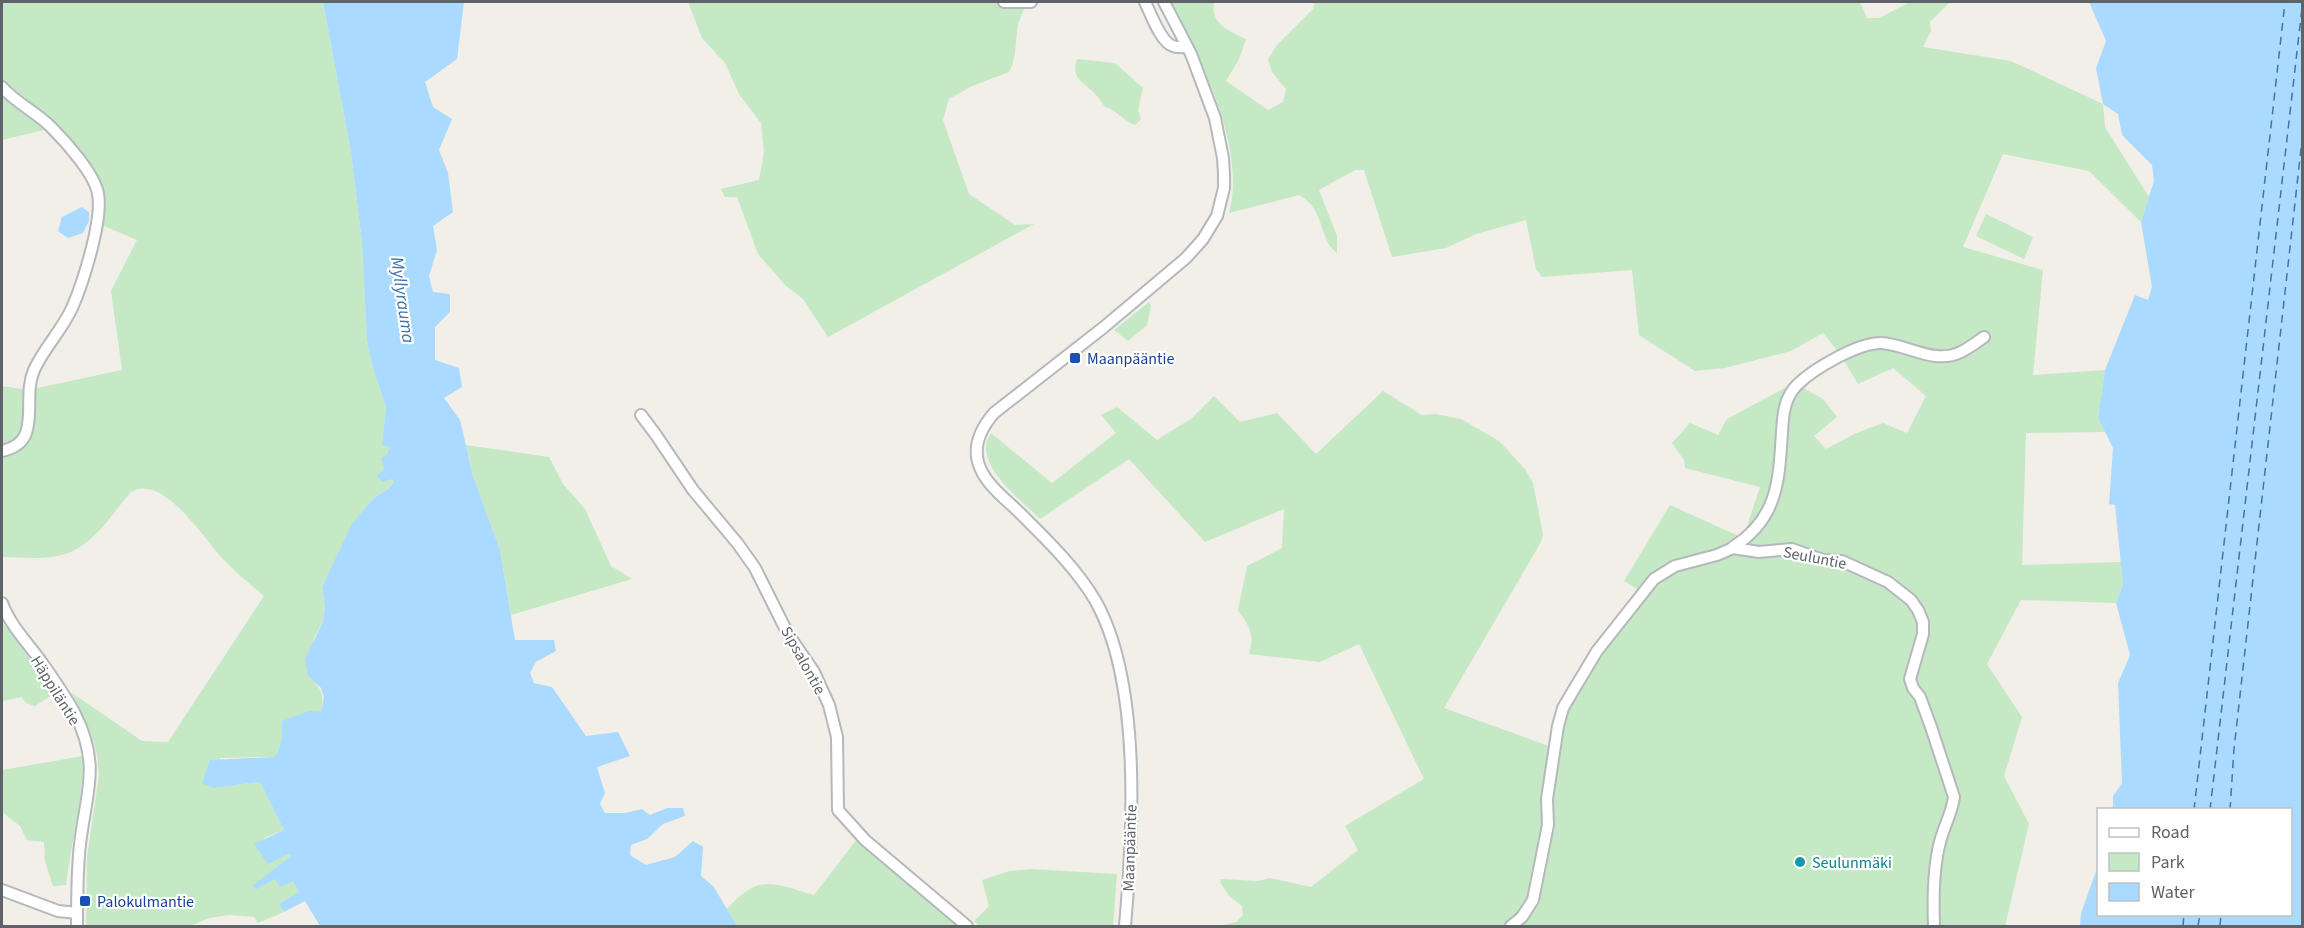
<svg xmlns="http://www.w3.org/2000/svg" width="2304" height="928" font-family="'Source Sans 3',sans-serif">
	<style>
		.green { fill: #c5e8c5 }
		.water { fill: #aadaff }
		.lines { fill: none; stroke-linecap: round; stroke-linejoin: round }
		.ferry { stroke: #4174aa; stroke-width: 1.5; stroke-dasharray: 8 6; stroke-linecap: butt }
		.minor-casing { stroke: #b5b8bc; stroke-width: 14 }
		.minor { stroke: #fff; stroke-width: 10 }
		.transit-dot { fill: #1a4fb4; stroke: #fff; stroke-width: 2 }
		.culture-dot { fill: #0f9aa8; stroke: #fff; stroke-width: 2 }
		.labels { text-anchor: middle; stroke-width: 4.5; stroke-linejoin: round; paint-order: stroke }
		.transit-label { font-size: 16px; fill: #164399; stroke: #fff; text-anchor: start }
		.street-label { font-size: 16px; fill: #5f6368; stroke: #fff }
		.culture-label { font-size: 16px; fill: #0d838f; stroke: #fff; text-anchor: start }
		.water-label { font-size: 18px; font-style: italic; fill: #4174aa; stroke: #fff }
	</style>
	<rect width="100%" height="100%" fill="#f1efe8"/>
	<g class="green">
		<path d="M2 2H323L351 152 362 243 367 341 374 372 386 407 382 444 390 447C385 471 379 459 394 482L388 489 374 498 364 512 322 586 325 607 323 622 314 638 308 676C321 688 325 694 321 712L282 721C282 734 283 746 274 757L220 758 214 788 257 782 261 784 284 830 264 838 258 850 263 854H288L291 856 257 889 275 879 293 881 299 892 280 904 284 912 258 923 254 917 229 915 210 918 189 926H86L87 858 99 775 97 754 91 733 72 693 142 741 168 742 264 596C250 584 235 572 222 558 204 538 161 471 130 493 113 513 95 542 71 552 50 561 23 557 2 557V386L28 390 122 370 111 291 137 240 97 223 98 193 52 128 2 140Z"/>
		<path d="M688 2H1026C1025 10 1020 16 1018 25 1015 41 1017 58 1009 72L972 86 949 99 943 120 969 194 1015 225 1034 224 828 337 803 299 785 285 758 254 737 197H725L721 189 759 180 764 152 761 123 739 94 725 63 702 38Z"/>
		<path d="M1168 2H1214C1210 24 1229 31 1246 39L1239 59 1226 81 1268 110 1283 102 1286 89 1272 72 1268 59 1277 45 1313 9 1315 2H1860L1867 18H1879L1910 2H1950L1930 22 1931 31 1923 47 2011 61 2103 104 2105 127 2149 197 2141 222 2089 171 2003 154 1963 247 2043 270 2033 375 2105 370 2098 418 2105 432 2026 433 2022 565 2121 562 2123 584 2116 603 2021 600 1987 664 2022 717 2004 776 2029 824 2005 926H1220L1236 922 1243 915 1242 906 1229 896 1220 882 1221 879 1258 881 1270 878 1311 887 1358 850 1345 826 1424 779 1359 644 1320 662 1249 654C1255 634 1249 626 1238 610L1247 566 1282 548 1284 509 1205 542 1129 459 1040 519C1021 500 970 462 991 433L1052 483 1116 433 1101 415 1117 407 1157 440 1192 418 1214 396 1240 422 1277 413 1316 454 1383 391 1422 415 1436 414 1461 419 1499 441 1525 469 1533 483 1543 535 1541 542 1444 708 1554 748 1563 708 1642 592 1624 581 1670 505 1743 538 1760 487 1685 468 1684 460 1672 443 1690 423 1718 435 1727 419 1794 383 1823 399 1837 417 1814 436 1826 449 1854 434 1883 423 1907 433 1926 396 1893 368 1858 384 1840 354 1823 333 1791 351 1725 368 1695 371 1639 335 1632 270 1542 277 1536 269 1526 220 1476 234 1446 248 1392 257 1364 170H1355L1319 190 1337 236V253C1317 238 1327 211 1299 195L1229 213C1247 148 1201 57 1168 2Z"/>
		<path d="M1077 59 1115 63 1143 88 1138 110 1141 119 1135 125C1123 121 1117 110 1105 107 1102 103 1100 99 1096 95 1086 83 1070 80 1077 59Z"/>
		<polygon points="1986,214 2033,237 2024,259 1976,236"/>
		<polygon points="1149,302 1151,306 1147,325 1128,341 1114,330"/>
		<polygon points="466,445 549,457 563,484 585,509 611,566 632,579 511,615 500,550 473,476"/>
		<polygon points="2,622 52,688 49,697 35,706 26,703 22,697 2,701"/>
		<path d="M83 756C83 799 71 842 66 885L53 886 45 861 44 842 27 840 20 826 2 812V770Z"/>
		<path d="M857 839 960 926H682L713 886 727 909C759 873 772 883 814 895Z"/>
		<polygon points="1030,869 1117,874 1113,926 979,926 974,921 989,906 982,880 1010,871"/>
	</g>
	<g class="water">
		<path d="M323 2H464L457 59 425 82 433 107 452 119 439 150 448 173 453 212 433 226 437 250 429 276 433 292 450 294V312L435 327V360L459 368 462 387 444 398 460 420 473 476 500 550 515 640H554L556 651 536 662 530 673 534 683 552 687 586 736 618 732 630 756 597 767 605 793 600 804 605 813H625L642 809 650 815 667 808H683L685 816 663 824 647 839 631 845 630 855 646 865 675 857 693 841 703 847 701 876 713 886 737 926H320L305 901 284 912 279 904 299 892 293 881 280 887 275 879 257 889 252 886 291 856 288 854 268 864 254 844 284 830 261 784 257 782 214 788 202 783 210 760 274 757C283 746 282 734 282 721L309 711 321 712 324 698 321 688 308 676 305 659 323 622 325 607 322 587 352 524 374 498 388 489 394 482 392 479 383 482 376 476 384 470 381 458 387 455 390 447 382 445 386 407 374 372 367 341 362 243 351 152Z"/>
		<polygon points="2089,2 2302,2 2302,926 2080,926 2081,913 2098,866 2098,914 2290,914 2290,810 2113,809 2113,796 2122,783 2118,683 2130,655 2116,603 2123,584 2115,505 2109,504 2113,448 2098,418 2105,370 2135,295 2148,300 2152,287 2141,222 2154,181 2152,165 2122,135 2118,114 2103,104 2096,68 2106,41"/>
		<polygon points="82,207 89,212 89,221 83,233 68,238 58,231 62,217"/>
	</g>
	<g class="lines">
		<g class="ferry">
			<polyline points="2194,810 2285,2"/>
			<polyline points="2210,810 2302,8"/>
			<polyline points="2230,810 2234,749 2302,140"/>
			<polyline points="2183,926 2184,914"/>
			<polyline points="2198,926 2200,914"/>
			<polyline points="2220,926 2221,914"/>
		</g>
		<g class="minor-casing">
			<g id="minor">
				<polyline points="1004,2 1031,2"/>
				<path d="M1145 2C1150 12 1161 43 1173 46 1177 48 1183 47 1187 47"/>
				<path d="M2 87C16 103 36 112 51 127 65 141 95 174 98 194 103 220 83 283 72 308 62 330 44 348 34 370 25 391 33 413 26 433 22 444 11 449 2 451"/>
				<polyline points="641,415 656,435 693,490 738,544 755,568 788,634 814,672 829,705 837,737 838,810 865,840 967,926"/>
				<path d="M1733 547C1778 519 1779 480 1782 432 1783 415 1784 398 1797 385 1813 369 1859 342 1882 343 1909 345 1934 365 1961 352 1969 348 1977 342 1984 337"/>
				<path d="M2 603C10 625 26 641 40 660 52 677 65 695 75 714 101 765 86 793 80 844 77 871 77 899 77 926"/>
				<polyline points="2,890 58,911 77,913"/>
				<path d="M1125 926C1133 834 1142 682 1095 600 1076 568 1047 540 1021 514 1006 499 984 484 978 462 973 443 982 427 994 413L1104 327 1186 258 1203 239 1217 216 1224 188V175L1223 158 1215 118 1191 54 1164 2"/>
				<path d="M1511 926 1522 917 1533 900 1548 825 1547 799 1558 726 1563 708 1573 691 1597 651 1654 579 1675 566 1717 555 1733 548 1759 552 1792 549 1823 560 1842 561 1888 582 1911 600 1918 610 1923 622V634L1910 679 1913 688 1920 697 1931 727 1954 797C1952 813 1944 826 1940 842 1933 868 1933 899 1934 926"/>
			</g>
		</g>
		<use href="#minor" class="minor"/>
	</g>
	<g class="transit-dot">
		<rect x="1069" y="352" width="12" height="12" rx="3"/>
		<rect x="79" y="895" width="12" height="12" rx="3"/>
	</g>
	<circle class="culture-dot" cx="1800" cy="862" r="6"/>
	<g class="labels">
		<g class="transit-label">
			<text x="1087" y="364">Maanpääntie</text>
			<text x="97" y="907">Palokulmantie</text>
		</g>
		<g class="street-label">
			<text transform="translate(1815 557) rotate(11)" y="6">Seuluntie</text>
			<text transform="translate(804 660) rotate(61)" y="6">Sipsalontie</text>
			<text transform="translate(56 690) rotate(58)" y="6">Häppiläntie</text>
			<text transform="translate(1129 848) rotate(-88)" y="6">Maanpääntie</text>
		</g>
		<g class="culture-label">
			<text x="1812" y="868">Seulunmäki</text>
		</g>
		<g class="water-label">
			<text transform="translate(403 300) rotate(82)" y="6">Myllyrauma</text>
		</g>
	</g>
	<rect width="2304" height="928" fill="none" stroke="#5f6368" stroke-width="6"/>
	<rect x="2097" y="808" width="195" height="108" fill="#ffffff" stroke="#bfc1c3" stroke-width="1.5"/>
	<rect x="2109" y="828" width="30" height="9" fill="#ffffff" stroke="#bfc1c3" stroke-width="1.5"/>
	<text x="2151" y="838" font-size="18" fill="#5f6368">Road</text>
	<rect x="2109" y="853" width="30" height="18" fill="#c5e8c5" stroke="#bfc1c3" stroke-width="1.5"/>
	<text x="2151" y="868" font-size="18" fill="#5f6368">Park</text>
	<rect x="2109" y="883" width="30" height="18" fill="#aadaff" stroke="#bfc1c3" stroke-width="1.5"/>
	<text x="2151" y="898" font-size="18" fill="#5f6368">Water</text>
</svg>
